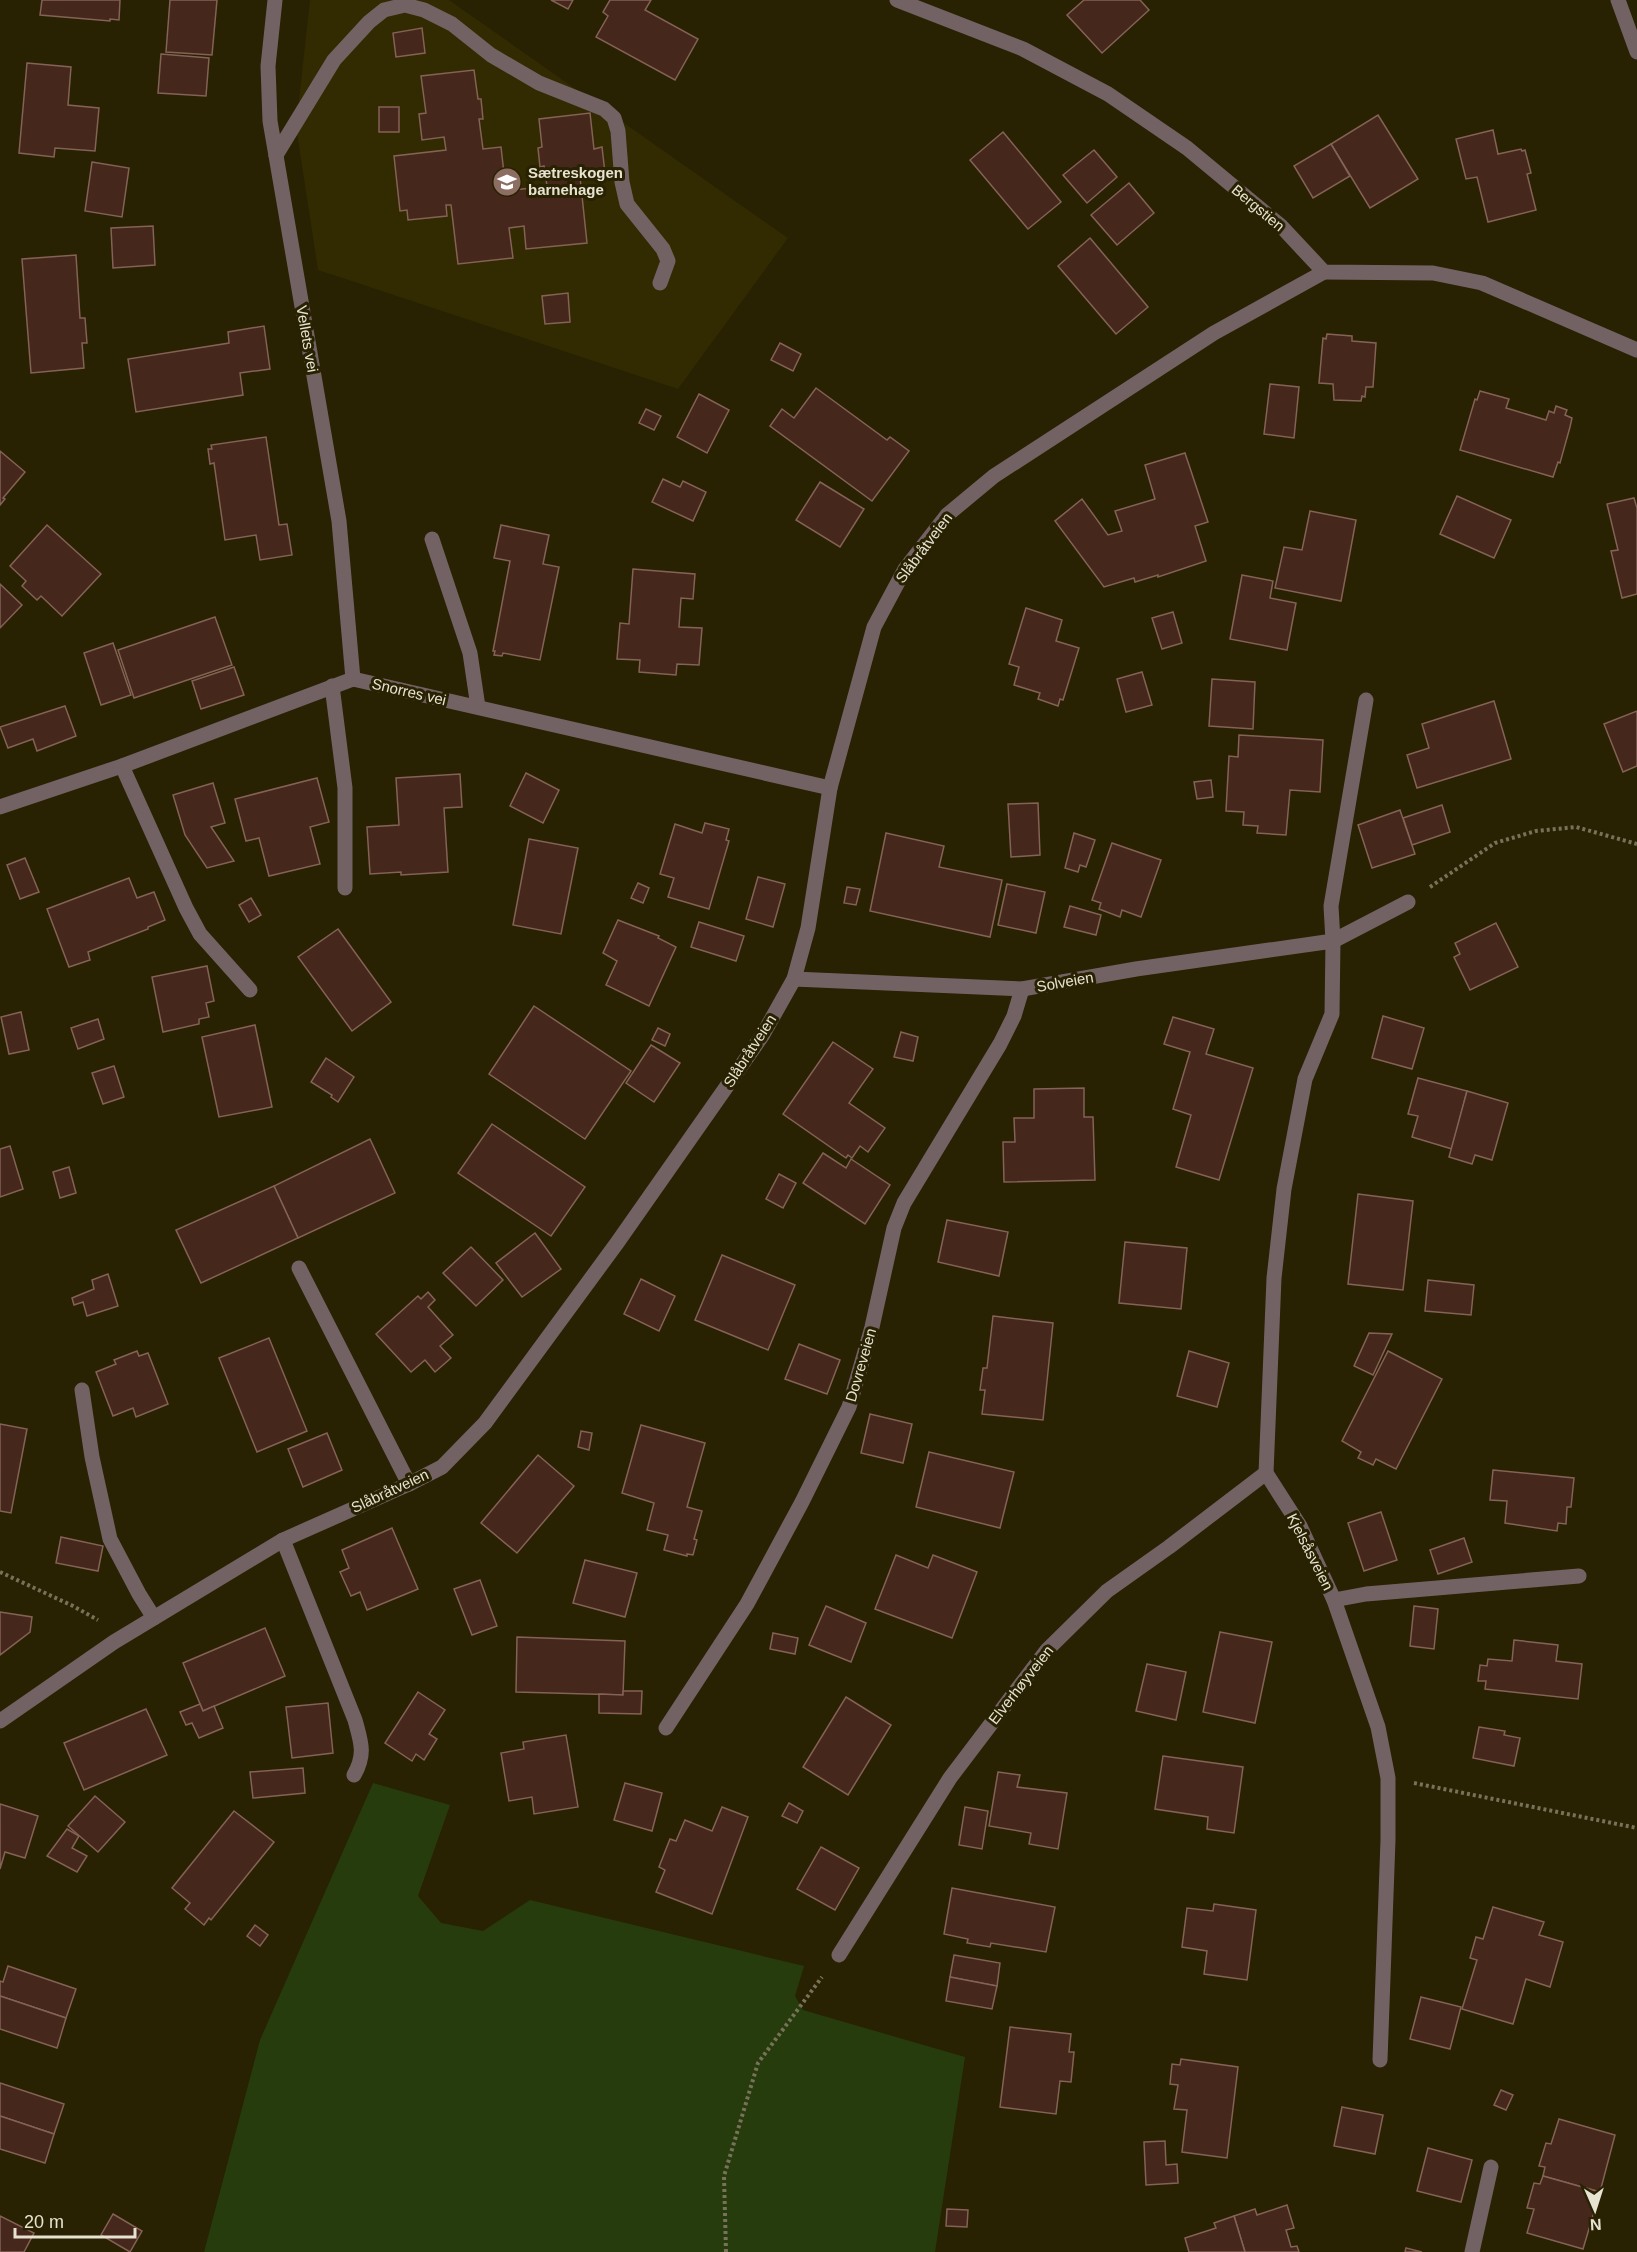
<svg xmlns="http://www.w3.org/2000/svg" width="1637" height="2252" font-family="Helvetica,sans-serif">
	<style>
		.built { fill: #322a00 }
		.green { fill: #273c0d }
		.building { fill: #45271c; stroke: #846255; stroke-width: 1.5 }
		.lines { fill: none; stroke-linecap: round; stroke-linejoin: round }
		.path { stroke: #777258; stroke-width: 4; stroke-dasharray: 3 3; stroke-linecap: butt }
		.lane { stroke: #736263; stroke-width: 15 }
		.street { stroke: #736263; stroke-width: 15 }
		.labels { text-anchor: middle; stroke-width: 6; stroke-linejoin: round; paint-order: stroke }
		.poi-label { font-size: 15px; font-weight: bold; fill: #e7e3d1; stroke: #282102; text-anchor: start }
		.street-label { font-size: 15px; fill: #e7e3d1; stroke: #282102 }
	</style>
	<rect width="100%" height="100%" fill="#282102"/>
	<polygon class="built" points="310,0 449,0 788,238 678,389 318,270 296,127"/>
	<polygon class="green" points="373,1783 450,1805 418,1896 441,1923 483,1931 530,1900 804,1966 795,1996 803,2010 965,2057 935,2252 204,2252 260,2040"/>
	<g class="building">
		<polygon points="42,0 120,0 119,20 110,19 110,21 40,15"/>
		<polygon points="170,0 217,0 212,55 166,52"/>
		<polygon points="551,0 573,0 568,9"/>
		<polygon points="610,0 651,0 645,10 698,39 675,80 596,37 608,16 603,12"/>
		<polygon points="1084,0 1140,0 1149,10 1102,53 1067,15"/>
		<polygon points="422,28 425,53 396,57 393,33"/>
		<polygon points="161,54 209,58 206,96 158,93"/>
		<polygon points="27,63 71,67 68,105 99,108 95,151 55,148 54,157 19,153"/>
		<polygon points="474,70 478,99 481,99 483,119 479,119 483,149 501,147 506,191 547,186 544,166 540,167 538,148 542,147 539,119 590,113 594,149 602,147 605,173 580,177 587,243 526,249 524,226 509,228 513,258 458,264 451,205 446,205 447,216 408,220 407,210 400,211 394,156 446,150 444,137 422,140 419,114 426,113 421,76"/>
		<rect x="379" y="107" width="20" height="25"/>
		<polygon points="1378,115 1418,179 1370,208 1331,144"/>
		<polygon points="1493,130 1498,154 1521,149 1522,151 1525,150 1531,173 1527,174 1536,210 1488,222 1477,177 1466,179 1456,139"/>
		<polygon points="1003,132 1061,202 1028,229 970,160"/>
		<polygon points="1331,144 1350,176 1313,198 1294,166"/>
		<polygon points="1094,150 1117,177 1087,203 1063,175"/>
		<polygon points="92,162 129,168 122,217 85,211"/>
		<polygon points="1129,183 1154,213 1117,245 1091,215"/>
		<polygon points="153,226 155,265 113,268 111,228"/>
		<polygon points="1090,238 1148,307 1116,334 1058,266"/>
		<polygon points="76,255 80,318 85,318 87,343 82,343 84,368 31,373 22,259"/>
		<polygon points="568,293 570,322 545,324 542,296"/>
		<polygon points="264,326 270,369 240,373 243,395 136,412 128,359 229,343 228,332"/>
		<polygon points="1327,334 1352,336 1352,341 1376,343 1373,387 1366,387 1365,397 1362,396 1361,401 1334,400 1333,384 1319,383 1323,338 1326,339"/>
		<polygon points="780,343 801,354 793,371 771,360"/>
		<polygon points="1270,384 1299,387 1294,438 1264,434"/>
		<polygon points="816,388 887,440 890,437 909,451 872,501 770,426 782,409 794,418"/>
		<polygon points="1480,391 1509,399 1506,408 1546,420 1549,411 1554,413 1556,406 1567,410 1565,415 1572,418 1570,427 1560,463 1558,462 1553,477 1460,450 1475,399 1477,400"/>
		<polygon points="699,394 729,410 707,453 677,437"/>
		<polygon points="646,409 661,416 654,430 639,423"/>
		<polygon points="266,437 279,525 287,524 292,555 260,560 256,535 225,540 214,463 210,464 208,449 212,449 211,445"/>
		<polygon points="0,451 25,472 3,498 5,499 0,505"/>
		<polygon points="1185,453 1208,522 1195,526 1206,561 1158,577 1158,575 1135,582 1134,578 1104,587 1055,521 1082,499 1108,535 1122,531 1115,511 1155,499 1145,465"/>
		<polygon points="663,479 680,487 683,481 706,492 693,521 652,502"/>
		<polygon points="820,482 864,509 840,547 796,520"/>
		<polygon points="1457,496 1511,520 1494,558 1440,534"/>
		<polygon points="1634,498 1637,508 1637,594 1622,598 1611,551 1618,550 1607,504"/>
		<polygon points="1310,511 1356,520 1341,601 1275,588 1284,547 1302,550"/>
		<polygon points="47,525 101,574 62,616 41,596 37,600 22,586 26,581 10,566"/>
		<polygon points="501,525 549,535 543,564 559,567 540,660 503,653 502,656 494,655 495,651 493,651 510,561 494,558"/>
		<polygon points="633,569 695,574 693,599 681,598 679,627 702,628 699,665 677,664 676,675 639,672 640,660 617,659 620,623 629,624"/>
		<polygon points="1242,575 1273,581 1270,598 1296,603 1287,650 1230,639"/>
		<polygon points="0,584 22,605 0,628"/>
		<polygon points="1026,608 1062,620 1056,641 1079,648 1063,700 1060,699 1058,706 1038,699 1040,693 1014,685 1019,667 1009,664"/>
		<polygon points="1173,612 1182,643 1162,649 1152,618"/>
		<polygon points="215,617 232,665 134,698 118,650"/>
		<polygon points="113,643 131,695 101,705 84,653"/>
		<polygon points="234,667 244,695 201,709 192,681"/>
		<polygon points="1142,672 1152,705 1126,712 1117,679"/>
		<polygon points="1212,679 1255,682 1253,729 1209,726"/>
		<polygon points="1494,701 1511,759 1417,788 1407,755 1429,748 1422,724"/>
		<polygon points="65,706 76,736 37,751 33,739 8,748 0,727"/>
		<polygon points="1637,711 1637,766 1623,772 1604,724"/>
		<polygon points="1239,735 1323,740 1320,792 1290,790 1286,835 1257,833 1258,826 1243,825 1244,812 1226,811 1229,756 1238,757"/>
		<polygon points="526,773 559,790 543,823 510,806"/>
		<polygon points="460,774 462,807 444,808 448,872 401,875 401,872 370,874 367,827 399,825 396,778"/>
		<polygon points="317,778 329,822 310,827 320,864 269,876 259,838 246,841 235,799"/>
		<polygon points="1211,780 1213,797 1197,799 1194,782"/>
		<polygon points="213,783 225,823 211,827 234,861 207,868 185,835 173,795"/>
		<polygon points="1038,803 1040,855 1011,857 1008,804"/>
		<polygon points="1442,805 1450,832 1412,845 1403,818"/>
		<polygon points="1400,810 1415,854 1372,868 1358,825"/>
		<polygon points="705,823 729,829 726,840 729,841 709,909 668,897 674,878 660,874 675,824 702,833"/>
		<polygon points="886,833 944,846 939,867 1002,880 990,937 870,911"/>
		<polygon points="1074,833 1095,840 1086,867 1080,865 1078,872 1065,868"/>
		<polygon points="529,839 578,848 561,934 513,925"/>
		<polygon points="1112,843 1161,860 1141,917 1122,910 1120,917 1099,909 1101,903 1092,900"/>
		<polygon points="25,858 39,892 20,899 7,865"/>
		<polygon points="758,877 785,884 773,927 746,919"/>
		<polygon points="129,878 137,898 154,892 165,920 148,927 148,929 88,952 90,960 69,967 47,909"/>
		<polygon points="638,883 649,888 643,903 631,898"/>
		<polygon points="1007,884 1045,892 1036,933 998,925"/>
		<polygon points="847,887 860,889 856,905 844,903"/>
		<polygon points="251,898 261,915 249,922 239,905"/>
		<polygon points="1070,906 1101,915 1096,935 1064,927"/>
		<polygon points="618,920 659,936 658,938 676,947 649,1006 606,985 617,961 603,953"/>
		<polygon points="699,922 744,936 736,961 691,947"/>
		<polygon points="1496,923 1518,967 1470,990 1454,957 1460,954 1455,943"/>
		<polygon points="338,929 391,1002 352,1031 298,957"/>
		<polygon points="207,966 214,1001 206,1003 209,1017 199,1019 199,1024 163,1032 152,977"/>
		<polygon points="534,1006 631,1071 585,1139 489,1074"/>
		<polygon points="21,1012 29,1050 9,1054 1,1017"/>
		<polygon points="1383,1016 1424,1028 1412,1069 1372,1058"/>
		<polygon points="1173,1017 1214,1029 1206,1054 1253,1068 1219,1180 1176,1167 1191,1115 1173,1109 1190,1052 1164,1044"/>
		<polygon points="98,1019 104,1039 78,1049 71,1028"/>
		<polygon points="255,1025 272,1107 219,1117 202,1037"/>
		<polygon points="658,1028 670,1034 665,1046 652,1040"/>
		<polygon points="901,1032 918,1037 913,1061 894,1057"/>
		<polygon points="833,1042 873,1069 849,1103 885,1128 868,1152 860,1146 852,1158 848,1155 846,1158 783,1114"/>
		<polygon points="651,1045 680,1063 654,1102 626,1083"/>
		<polygon points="326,1058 354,1077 338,1102 331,1097 332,1095 311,1082"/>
		<polygon points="114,1066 124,1097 103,1104 92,1073"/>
		<polygon points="1418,1078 1467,1091 1452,1149 1412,1137 1418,1116 1408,1114"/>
		<polygon points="1084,1088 1084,1117 1093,1117 1095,1180 1004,1182 1003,1142 1015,1142 1014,1118 1034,1118 1034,1089"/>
		<polygon points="1467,1091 1508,1103 1492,1160 1475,1155 1472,1164 1449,1157"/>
		<polygon points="492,1124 585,1187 551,1236 458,1173"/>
		<polygon points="370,1139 395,1193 298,1238 274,1186"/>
		<polygon points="10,1146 23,1189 0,1197 0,1149"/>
		<polygon points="823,1153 846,1168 851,1159 890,1185 865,1224 803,1183"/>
		<polygon points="69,1167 76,1193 60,1198 53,1172"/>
		<polygon points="779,1174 796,1183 783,1208 766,1199"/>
		<polygon points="274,1186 298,1238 201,1283 176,1230"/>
		<polygon points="1358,1194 1413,1201 1403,1290 1348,1284"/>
		<polygon points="947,1220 1008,1232 999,1276 938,1262"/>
		<polygon points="535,1233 561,1269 522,1297 496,1263"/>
		<polygon points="1125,1242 1187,1248 1181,1309 1119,1303"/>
		<polygon points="471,1247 503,1280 476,1306 443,1273"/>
		<polygon points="722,1255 795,1285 768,1350 695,1320"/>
		<polygon points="108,1274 118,1306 87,1316 83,1302 74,1305 72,1298 94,1289 92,1280"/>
		<polygon points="641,1279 675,1296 659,1331 624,1314"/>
		<polygon points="1428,1280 1474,1285 1471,1315 1425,1311"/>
		<polygon points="428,1292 435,1300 428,1307 453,1335 440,1346 451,1358 435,1372 425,1360 411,1372 376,1334 418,1296 421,1299"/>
		<polygon points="993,1316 1053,1323 1043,1420 982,1414 985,1390 980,1390 983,1368 987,1368"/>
		<polygon points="1369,1333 1392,1334 1373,1375 1354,1366"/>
		<polygon points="269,1338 307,1431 257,1452 219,1358"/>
		<polygon points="799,1344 840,1360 827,1394 785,1379"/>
		<polygon points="137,1351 139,1356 148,1353 168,1404 136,1417 133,1408 113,1416 96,1372 116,1364 114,1360"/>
		<polygon points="1189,1351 1229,1363 1217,1407 1177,1396"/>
		<polygon points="1388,1351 1442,1379 1396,1469 1376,1459 1373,1465 1358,1458 1361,1452 1342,1441"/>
		<polygon points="870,1414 912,1424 903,1463 861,1453"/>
		<polygon points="0,1424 27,1429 11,1513 0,1511"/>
		<polygon points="641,1425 705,1443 687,1507 702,1511 694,1539 697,1540 693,1555 687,1554 687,1556 664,1550 668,1535 647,1530 654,1503 622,1493"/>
		<polygon points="581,1431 592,1433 589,1450 578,1447"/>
		<polygon points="327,1433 342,1470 303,1487 288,1449"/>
		<polygon points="929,1452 1014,1472 1000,1528 916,1507"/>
		<polygon points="538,1455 574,1486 517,1553 481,1523"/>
		<polygon points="1493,1470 1574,1478 1571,1507 1567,1507 1566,1524 1558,1523 1557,1531 1505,1523 1507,1501 1490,1500"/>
		<polygon points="1381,1512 1397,1560 1364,1571 1348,1523"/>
		<polygon points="392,1528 418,1589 367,1610 360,1592 351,1596 340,1572 349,1568 342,1550"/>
		<polygon points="61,1537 103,1546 98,1571 56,1563"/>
		<polygon points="1464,1538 1472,1562 1438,1574 1430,1550"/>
		<polygon points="896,1555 928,1568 933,1555 977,1572 952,1638 875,1609"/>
		<polygon points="585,1560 637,1573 625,1617 573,1603"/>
		<polygon points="480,1580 497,1626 472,1635 454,1589"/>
		<polygon points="826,1606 866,1623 851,1662 809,1645"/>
		<polygon points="1414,1606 1438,1609 1434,1649 1410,1646"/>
		<polygon points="0,1612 32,1617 30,1632 0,1655"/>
		<polygon points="265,1628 285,1676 203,1711 183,1663"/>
		<polygon points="1220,1632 1272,1642 1255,1723 1203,1712"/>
		<polygon points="773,1633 798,1638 795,1654 770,1649"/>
		<polygon points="517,1637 625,1641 623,1695 516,1692"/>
		<polygon points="1514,1640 1558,1645 1556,1661 1582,1664 1578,1699 1485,1689 1486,1681 1478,1681 1480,1665 1487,1666 1488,1659 1512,1661"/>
		<polygon points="1147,1664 1186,1672 1176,1720 1136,1711"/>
		<polygon points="623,1691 642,1691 641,1714 599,1713 599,1694 623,1695"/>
		<polygon points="418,1692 445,1710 429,1734 437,1739 424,1760 416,1754 412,1761 385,1743"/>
		<polygon points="846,1697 891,1725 848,1795 803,1767"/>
		<polygon points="328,1703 333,1753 292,1758 286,1707"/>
		<polygon points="200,1704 203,1711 214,1706 223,1728 199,1738 192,1723 186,1725 180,1712"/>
		<polygon points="146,1709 167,1755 84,1790 64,1743"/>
		<polygon points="1479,1727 1505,1731 1504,1735 1520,1738 1514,1766 1473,1758"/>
		<polygon points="566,1735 578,1807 534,1814 532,1797 509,1801 501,1753 524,1749 523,1742"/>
		<polygon points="1163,1756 1243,1767 1234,1833 1207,1829 1208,1817 1155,1809"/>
		<polygon points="303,1768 305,1793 253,1798 250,1772"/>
		<polygon points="998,1772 1020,1775 1017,1787 1067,1793 1058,1849 1029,1844 1031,1833 989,1826"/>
		<polygon points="625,1783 662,1793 652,1831 614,1820"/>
		<polygon points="95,1796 125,1822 98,1852 68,1826"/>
		<polygon points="789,1803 803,1811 797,1823 782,1816"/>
		<polygon points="0,1804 38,1816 25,1858 5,1852 0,1869"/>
		<polygon points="722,1807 748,1817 712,1914 656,1892 665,1870 659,1867 670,1839 676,1841 685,1820 712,1831"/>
		<polygon points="965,1807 988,1811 982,1849 959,1845"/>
		<polygon points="234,1811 274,1842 211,1920 209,1918 204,1925 185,1909 190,1903 172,1888"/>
		<polygon points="67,1829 79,1836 72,1848 87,1856 77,1872 47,1856"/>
		<polygon points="821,1847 859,1868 835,1910 797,1889"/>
		<polygon points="952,1888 1055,1907 1046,1952 991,1943 990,1947 967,1943 968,1939 944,1934"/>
		<polygon points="1214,1904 1256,1910 1247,1980 1204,1974 1207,1951 1182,1947 1187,1908 1213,1911"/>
		<polygon points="1493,1907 1544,1922 1539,1935 1563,1942 1550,1987 1526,1979 1513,2024 1462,2009 1477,1960 1470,1958 1476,1937 1483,1939"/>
		<polygon points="255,1925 268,1935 260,1946 247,1936"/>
		<polygon points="954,1955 1000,1963 997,1986 950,1977"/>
		<polygon points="8,1966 76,1989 66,2018 0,1996 0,1981 3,1982"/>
		<polygon points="950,1977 997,1986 992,2009 946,2001"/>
		<polygon points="0,1996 66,2018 57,2048 0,2029"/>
		<polygon points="1421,1997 1461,2007 1450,2049 1410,2039"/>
		<polygon points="1010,2027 1071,2034 1069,2052 1074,2052 1071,2082 1060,2081 1056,2114 1000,2107"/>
		<polygon points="1181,2059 1238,2067 1227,2158 1182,2152 1187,2110 1174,2109 1178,2085 1170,2084 1172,2064 1180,2065"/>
		<polygon points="0,2083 64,2104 54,2134 0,2116"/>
		<polygon points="1501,2090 1513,2095 1506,2110 1494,2105"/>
		<polygon points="1342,2107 1383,2115 1375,2154 1334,2146"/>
		<polygon points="0,2116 54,2134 45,2163 0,2149"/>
		<polygon points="1559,2119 1615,2135 1600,2192 1543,2176 1545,2167 1539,2166 1546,2143 1551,2144"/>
		<polygon points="1165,2141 1166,2165 1177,2164 1178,2183 1146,2185 1144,2142"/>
		<polygon points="1428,2148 1472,2160 1461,2202 1417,2191"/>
		<polygon points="1543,2176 1600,2192 1583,2249 1527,2233 1534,2209 1527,2208 1534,2183 1540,2184"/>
		<polygon points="1287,2205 1294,2228 1286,2230 1291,2247 1297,2246 1299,2252 1245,2252 1234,2216 1255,2209 1257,2215"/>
		<polygon points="947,2209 968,2210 967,2227 946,2226"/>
		<polygon points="113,2214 142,2231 130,2252 101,2235"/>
		<polygon points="0,2216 34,2233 24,2252 0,2252"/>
		<polygon points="1234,2216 1245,2252 1189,2252 1185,2238 1216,2228 1214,2223"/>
		<polygon points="1406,2248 1422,2252 1405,2252"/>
	</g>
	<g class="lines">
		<g class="path">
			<polyline points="1430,887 1495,843 1536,831 1576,827 1637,844"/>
			<polyline points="0,1572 73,1606 98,1620"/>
			<polyline points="1414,1783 1637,1828"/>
			<polyline points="726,2252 724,2176 758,2063 822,1977"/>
		</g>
		<g class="lane">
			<polyline points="276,155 334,60 369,22 384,10 405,5 424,10 452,24 491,55 539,83 604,109 614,118 618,131 622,182 627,204 663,249 668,261 660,283"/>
			<polyline points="432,539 470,653 478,707"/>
			<polyline points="332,686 345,788 345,888"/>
			<polyline points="122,766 186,908 200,934 250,990"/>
			<polyline points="1333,941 1331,906 1366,700"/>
			<polyline points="299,1268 409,1484"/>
			<polyline points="82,1390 92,1457 110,1539 139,1594 154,1618"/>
			<path d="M283 1540 355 1720C361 1742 366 1754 354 1775"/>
			<polyline points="1334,1600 1366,1594 1579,1576"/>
			<polyline points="1472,2252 1491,2167"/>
		</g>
		<g class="street">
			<polyline points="275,0 268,66 270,121 339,521 353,679"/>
			<polyline points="897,0 1023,49 1108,94 1187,148 1281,226 1324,272 1433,273 1482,283 1637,350"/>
			<polyline points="1618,0 1637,52"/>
			<polyline points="0,807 122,766 353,679 830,788"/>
			<polyline points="1333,941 1332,1014 1305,1079 1284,1189 1274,1278 1266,1473 1300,1526 1334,1600 1378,1727 1388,1778 1388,1840 1380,2060"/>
			<polyline points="794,979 1022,989 1136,969 1333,941 1408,902"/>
			<polyline points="0,1721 114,1642 283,1540 409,1484 442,1467 485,1423 617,1243 762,1036 794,979 808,928 830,788 874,627 905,569 947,515 994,476 1214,333 1324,272"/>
			<polyline points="666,1728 747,1604 802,1502 849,1407 872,1327 894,1228 904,1203 1000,1044 1014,1016 1022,989"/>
			<polyline points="839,1955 950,1778 1047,1650 1107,1591 1169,1547 1266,1473"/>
		</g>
	</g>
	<defs>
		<g id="school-disc" transform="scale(1.5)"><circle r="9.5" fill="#8d6e63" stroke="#282102"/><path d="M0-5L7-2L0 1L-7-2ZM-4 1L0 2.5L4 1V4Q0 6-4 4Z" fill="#fff"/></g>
	</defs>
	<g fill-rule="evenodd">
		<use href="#school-disc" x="507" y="182"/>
	</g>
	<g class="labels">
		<g class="poi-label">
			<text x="528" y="178">Sætreskogen<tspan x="528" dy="17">barnehage</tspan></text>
		</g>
		<g class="street-label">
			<text transform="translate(1258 208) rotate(40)" y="5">Bergstien</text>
			<text transform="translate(307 339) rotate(80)" y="5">Vellets vei</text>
			<text transform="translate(924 548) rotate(-53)" y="5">Slåbråtveien</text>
			<text transform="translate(409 692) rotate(13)" y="5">Snorres vei</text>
			<text transform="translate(1065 982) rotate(-10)" y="5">Solveien</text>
			<text transform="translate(750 1051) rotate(-57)" y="5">Slåbråtveien</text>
			<text transform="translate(861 1365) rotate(-74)" y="5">Dovreveien</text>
			<text transform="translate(390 1491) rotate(-25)" y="5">Slåbråtveien</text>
			<text transform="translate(1310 1552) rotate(63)" y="5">Kjelsåsveien</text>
			<text transform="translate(1021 1685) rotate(-52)" y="5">Elverhøyveien</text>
		</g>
	</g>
	<g transform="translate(1595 2210) rotate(177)" stroke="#282102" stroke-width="4.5" paint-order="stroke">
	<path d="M0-4.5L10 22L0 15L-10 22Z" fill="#e7e3d1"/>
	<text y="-9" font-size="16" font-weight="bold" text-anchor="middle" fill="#e7e3d1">N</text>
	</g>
	<path d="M15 2228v9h120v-9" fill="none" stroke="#e7e3d1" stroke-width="3"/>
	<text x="24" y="2228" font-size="18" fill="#e7e3d1" stroke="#282102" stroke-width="4.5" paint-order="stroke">20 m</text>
</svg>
